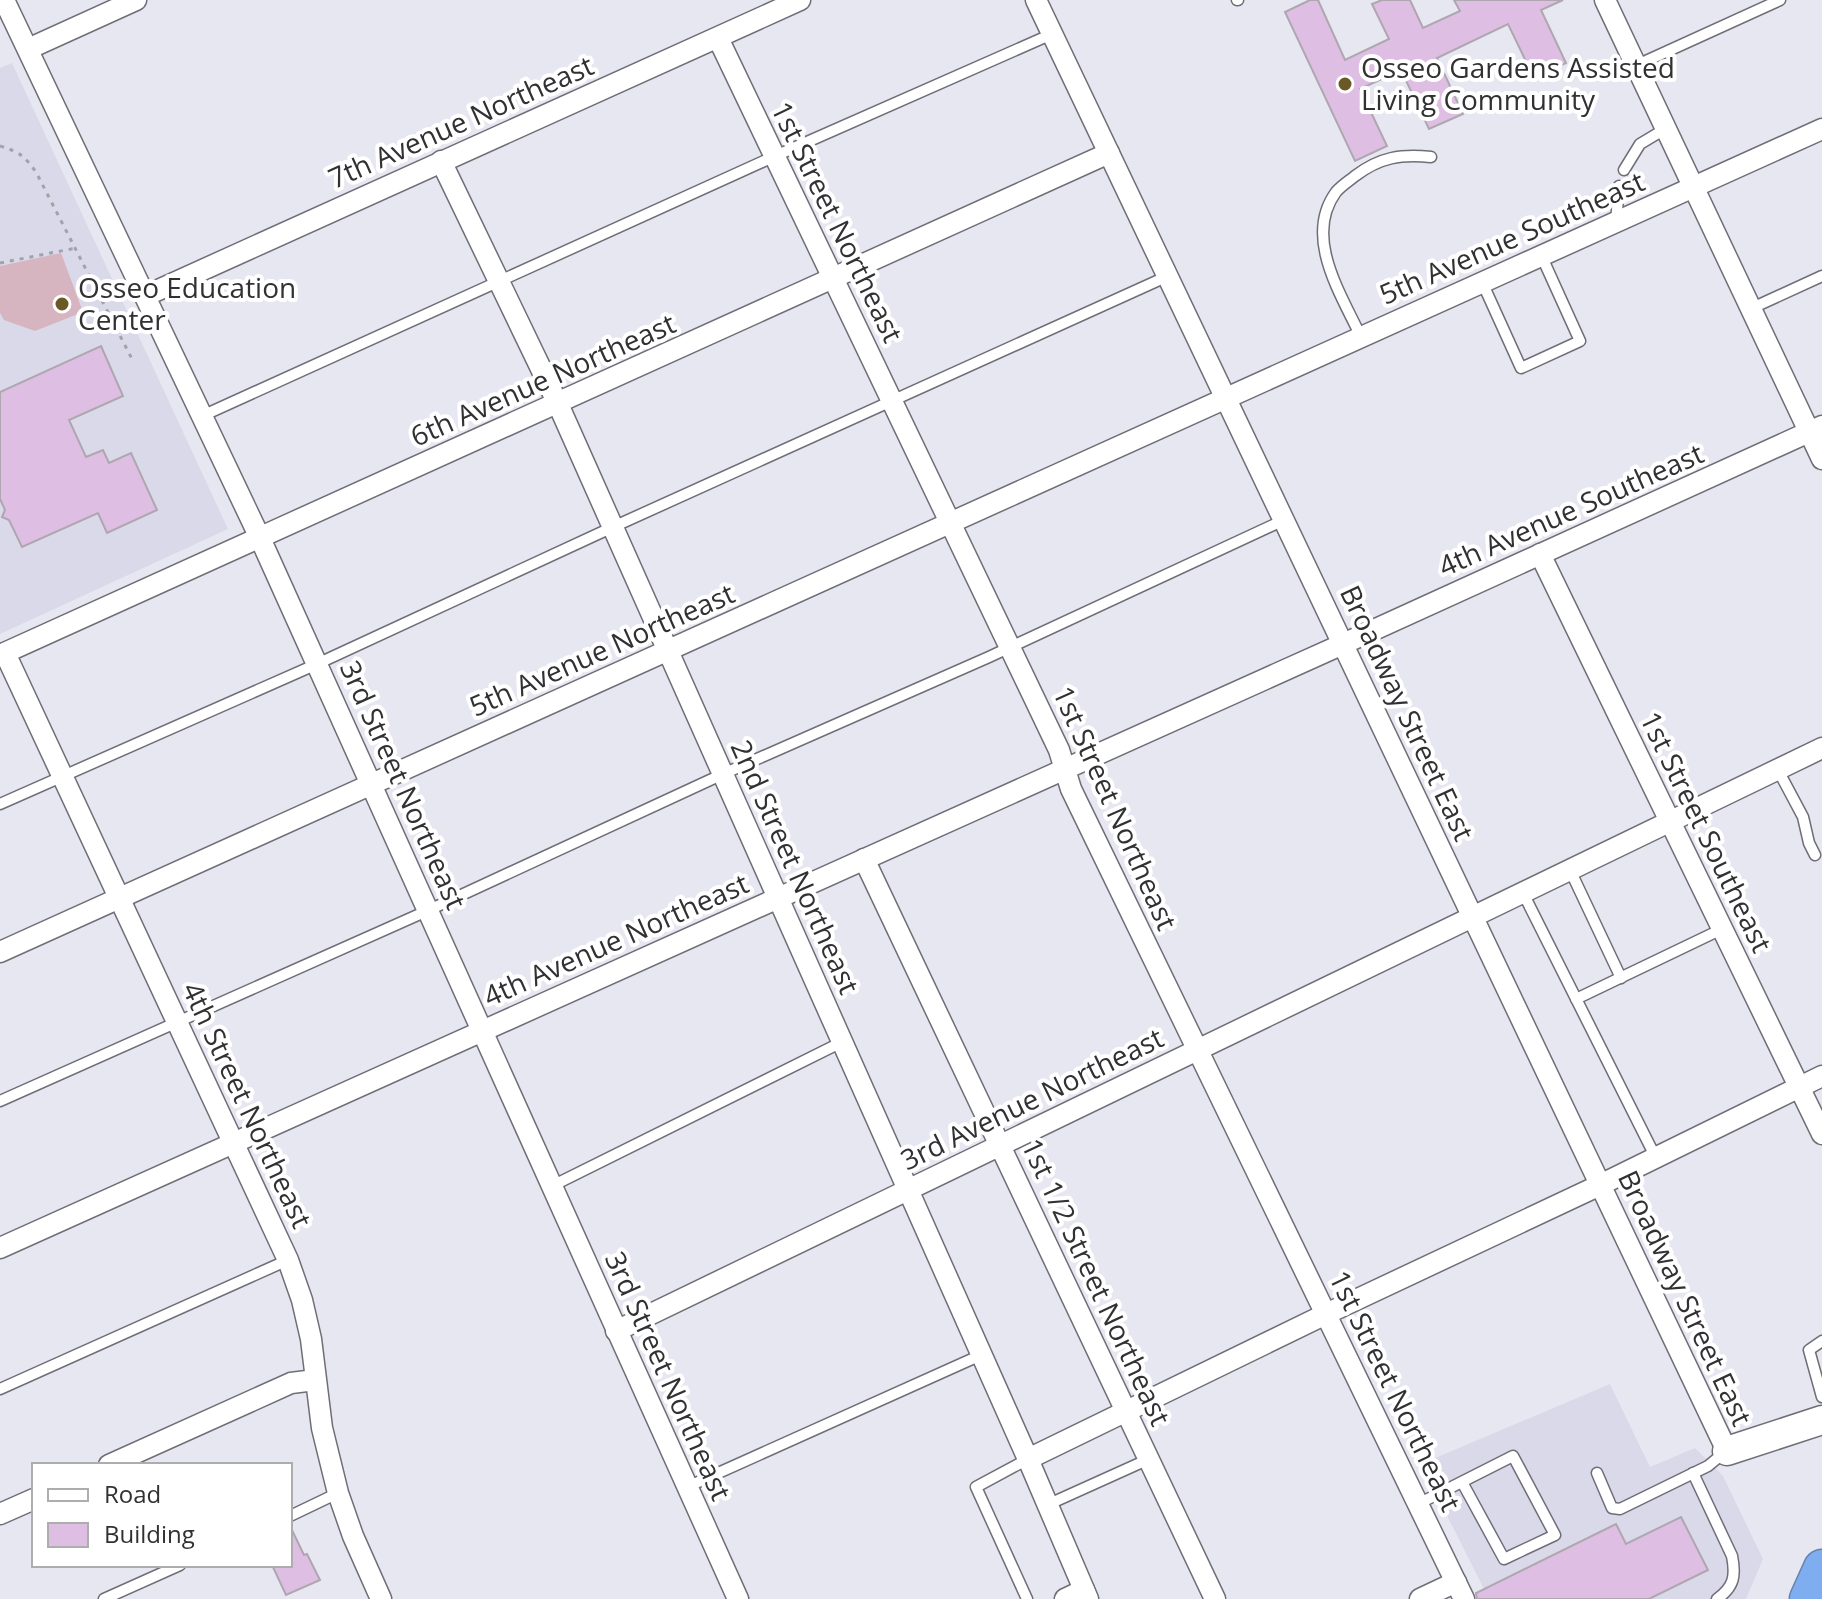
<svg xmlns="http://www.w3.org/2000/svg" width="1822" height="1599" font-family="'Open Sans',sans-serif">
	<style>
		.built { fill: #dad9ea }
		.green { fill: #d6b4c0 }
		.building { fill: #debee3; stroke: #aea7af; stroke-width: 2 }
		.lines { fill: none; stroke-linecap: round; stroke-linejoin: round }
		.lane-casing { stroke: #6f6e77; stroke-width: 13 }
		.street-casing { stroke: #6f6e77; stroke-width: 23 }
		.secondary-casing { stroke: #6f6e77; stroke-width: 31 }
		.highway-casing { stroke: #6482ae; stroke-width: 39 }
		.path { stroke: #a2a2a9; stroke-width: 3; stroke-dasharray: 4 6; stroke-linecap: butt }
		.lane { stroke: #fff; stroke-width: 10 }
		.street { stroke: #fff; stroke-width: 20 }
		.secondary { stroke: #fff; stroke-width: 28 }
		.highway { stroke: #7faef0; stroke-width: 36 }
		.poi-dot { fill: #6a5927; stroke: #fff; stroke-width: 3 }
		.labels { text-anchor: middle; stroke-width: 8; stroke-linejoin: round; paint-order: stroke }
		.poi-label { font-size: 28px; fill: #313134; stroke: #fff; text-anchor: start }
		.street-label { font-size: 28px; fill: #313134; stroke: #fff }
	</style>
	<rect width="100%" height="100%" fill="#e7e7f1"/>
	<g class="built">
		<polygon points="12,63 228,529 0,634 0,68"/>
		<polygon points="1610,1384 1650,1467 1695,1448 1723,1476 1763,1559 1746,1599 1480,1599 1487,1595 1421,1464"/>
	</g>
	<polygon class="green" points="61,253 83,312 35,331 4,320 0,313 0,266"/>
	<g class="building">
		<polygon points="1310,0 1318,0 1345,60 1389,39 1372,4 1382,0 1410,0 1423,28 1460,11 1454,0 1563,0 1541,10 1566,63 1534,78 1508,24 1437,58 1463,114 1429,129 1401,70 1360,89 1387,146 1355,161 1285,12"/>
		<polygon points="101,346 123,396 69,420 86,457 103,450 109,463 131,453 157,510 107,533 98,513 22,547 9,520 2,517 5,510 0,499 0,392"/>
		<polygon points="1681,1517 1708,1570 1649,1599 1477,1599 1476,1593 1616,1524 1626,1544"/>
		<polygon points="290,1526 304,1555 307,1554 320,1580 286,1595 272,1565 290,1565"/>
	</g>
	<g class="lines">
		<g class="lane-casing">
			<g id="lane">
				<polyline points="1237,0 1238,0"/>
				<polyline points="1635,66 1780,0"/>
				<polyline points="1624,170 1640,144 1665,129"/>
				<polyline points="1616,222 1619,186"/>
				<polyline points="1482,282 1521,368 1580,341 1541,255"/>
				<polyline points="1750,309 1822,276"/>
				<path d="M1361 337C1341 294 1303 237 1336 192 1341 186 1349 181 1355 176 1380 157 1401 154 1431 157"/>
				<polyline points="202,416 773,157 1052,34"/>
				<polyline points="1778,770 1803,817 1809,843 1815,855"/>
				<polyline points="0,804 317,664 613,527 1168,276"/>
				<polyline points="1570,870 1621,978"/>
				<polyline points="1523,893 1656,1158"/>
				<polyline points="1576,999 1722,929"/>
				<polyline points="0,1101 429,910 723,774 989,657 1284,520"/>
				<polyline points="552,1186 842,1042"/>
				<polyline points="1822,1341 1809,1350 1822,1397"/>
				<polyline points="0,1389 288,1260"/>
				<polyline points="1597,1473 1612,1508 1620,1509 1708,1466 1725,1452"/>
				<path d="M1693 1473 1732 1556C1736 1576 1734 1587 1717 1599"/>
				<polyline points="687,1487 981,1355"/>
				<polyline points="1418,1504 1513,1456 1555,1535 1504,1559 1462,1482"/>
				<polyline points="1047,1505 1149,1459"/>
				<polyline points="290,1516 338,1493"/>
				<polyline points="104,1599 180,1565"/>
				<polyline points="1027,1599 976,1487 1028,1459"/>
			</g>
		</g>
		<g class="street-casing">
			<g id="street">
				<polyline points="4,0 260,538 738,1599"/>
				<polyline points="1036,0 1727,1451"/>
				<polyline points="1605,0 1822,459"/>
				<polyline points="718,38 1059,750 1071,789 1464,1599"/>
				<polyline points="28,49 136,0"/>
				<polyline points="441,161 558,404 1028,1459 1088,1599"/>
				<polyline points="145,296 800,0"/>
				<polyline points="1540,554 1822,1134"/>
				<polyline points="5,653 288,1260 302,1300 311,1339 322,1428 338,1493 353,1536 381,1599"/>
				<polyline points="0,655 1109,153"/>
				<polyline points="864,859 1215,1599"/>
				<polyline points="0,952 1822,129"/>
				<polyline points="0,1248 1343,644 1822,426"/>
				<polyline points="616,1331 1822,748"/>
				<polyline points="1028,1459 1326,1314 1600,1185 1822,1076"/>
				<polyline points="109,1465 291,1383 315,1380"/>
				<polyline points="0,1514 34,1499"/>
				<polyline points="1065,1599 1084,1590"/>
				<polyline points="1420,1599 1456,1582"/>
			</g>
		</g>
		<g class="secondary-casing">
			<polyline id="secondary" points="1727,1451 1822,1420"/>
		</g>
		<g class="highway-casing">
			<polyline id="highway" points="1808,1599 1822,1568"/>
		</g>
		<g class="path">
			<path d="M0 146C20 152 26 157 37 174L133 361"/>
			<polyline points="0,263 76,248"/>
		</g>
		<use href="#lane" class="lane"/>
		<use href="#street" class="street"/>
		<use href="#secondary" class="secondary"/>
		<use href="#highway" class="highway"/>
	</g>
	<g class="poi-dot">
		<circle cx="1345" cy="84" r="8"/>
		<circle cx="62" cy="304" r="8"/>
	</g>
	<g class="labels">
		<g class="poi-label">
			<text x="1361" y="78">Osseo Gardens Assisted<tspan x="1361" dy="32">Living Community</tspan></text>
			<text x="78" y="298">Osseo Education<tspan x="78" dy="32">Center</tspan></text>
		</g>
		<g class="street-label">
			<text transform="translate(461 122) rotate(-24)" y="10">7th Avenue Northeast</text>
			<text transform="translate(837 222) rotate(64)" y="10">1st Street Northeast</text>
			<text transform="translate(1512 238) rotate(-24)" y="10">5th Avenue Southeast</text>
			<text transform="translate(543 380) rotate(-24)" y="10">6th Avenue Northeast</text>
			<text transform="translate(1571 510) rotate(-24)" y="10">4th Avenue Southeast</text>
			<text transform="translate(602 650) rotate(-24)" y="10">5th Avenue Northeast</text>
			<text transform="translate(1407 713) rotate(65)" y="10">Broadway Street East</text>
			<text transform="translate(403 785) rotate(66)" y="10">3rd Street Northeast</text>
			<text transform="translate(1115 808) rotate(66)" y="10">1st Street Northeast</text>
			<text transform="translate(1706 832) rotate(64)" y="10">1st Street Southeast</text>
			<text transform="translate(795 867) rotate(66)" y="10">2nd Street Northeast</text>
			<text transform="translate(616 940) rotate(-24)" y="10">4th Avenue Northeast</text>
			<text transform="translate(1032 1099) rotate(-26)" y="10">3rd Avenue Northeast</text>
			<text transform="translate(247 1105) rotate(65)" y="10">4th Street Northeast</text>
			<text transform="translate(1096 1282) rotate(65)" y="10">1st 1/2 Street Northeast</text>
			<text transform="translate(1685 1298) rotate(65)" y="10">Broadway Street East</text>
			<text transform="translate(668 1376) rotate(66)" y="10">3rd Street Northeast</text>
			<text transform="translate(1395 1391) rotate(64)" y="10">1st Street Northeast</text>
		</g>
	</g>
	<rect x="32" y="1463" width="260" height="104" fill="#ffffff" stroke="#adadae" stroke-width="2"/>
	<rect x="48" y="1489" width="40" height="12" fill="#ffffff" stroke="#adadae" stroke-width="2"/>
	<text x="104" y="1503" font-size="24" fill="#313134">Road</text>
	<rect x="48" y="1523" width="40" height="24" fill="#debee3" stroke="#adadae" stroke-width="2"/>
	<text x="104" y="1543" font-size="24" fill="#313134">Building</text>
</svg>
